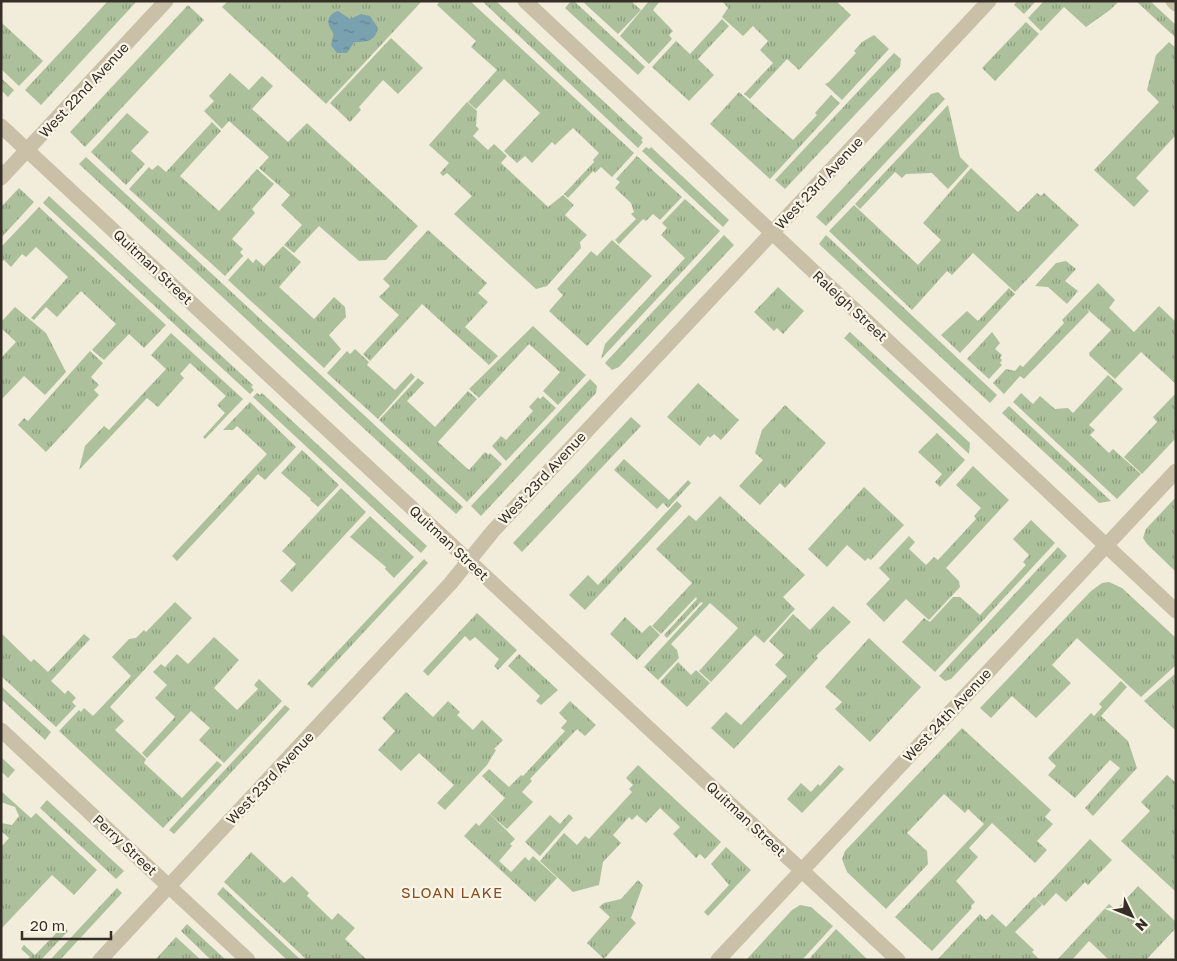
<svg xmlns="http://www.w3.org/2000/svg" width="1177" height="961" font-family="'Golos Text',sans-serif">
	<style>
		.grass { fill: url(#grass-tufts) }
		.water { fill: url(#water-ripples) }
		.lines { fill: none; stroke-linecap: round; stroke-linejoin: round }
		.minor { stroke: #cabfa7; stroke-width: 15 }
		.labels { text-anchor: middle; stroke-width: 4.5; stroke-linejoin: round; paint-order: stroke }
		.street-label { font-size: 14px; fill: #362f27; stroke: #faf5e7 }
		.neighbourhood-label { font-size: 15px; letter-spacing: 1px; fill: #864f20; stroke: #faf5e7 }
	</style>
	<defs>
		<pattern id="grass-tufts" width="24" height="20" patternUnits="userSpaceOnUse" patternTransform="scale(1.25)"><rect width="24" height="20" fill="#acc19b"/><path d="M3 7l-1-3M5 7V3M7 7l1-3M15 17l-1-3M17 17v-4M19 17l1-3" fill="none" stroke="#8d9d7e"/></pattern>
		<pattern id="water-ripples" width="26" height="14" patternUnits="userSpaceOnUse" patternTransform="scale(1.25)"><rect width="26" height="14" fill="#79a1af"/><path d="M2 4q2-2 4 0t4 0M15 11q2-2 4 0t4 0" fill="none" stroke="#64848e"/></pattern>
	</defs>
	<rect width="100%" height="100%" fill="#f2ecdb"/>
	<g class="grass">
		<polygon points="108,1 137,1 41,105 25,90"/>
		<polygon points="228,1 422,1 326,104 222,7"/>
		<polygon points="440,1 470,1 634,153 612,177 601,167 595,173 593,171 568,198 564,194 594,162 593,160 599,153 573,128 555,145 552,142 532,163 525,156 517,163 504,151 540,113 504,79 476,109 468,102 497,70 471,47 476,41 437,5"/>
		<polygon points="482,1 496,1 643,138 641,140 643,142 638,148"/>
		<polygon points="571,1 574,1 645,67 638,75 565,8"/>
		<polygon points="582,1 631,1 641,10 618,34"/>
		<polygon points="649,1 660,1 653,10 673,31 669,35 672,39 649,64 620,36"/>
		<polygon points="836,1 851,15 799,70 787,59 750,99 744,94 773,63 760,50 768,41 753,26 743,36 722,17 728,8 722,1"/>
		<polygon points="1017,1 1036,1 1024,14 1014,5"/>
		<polygon points="1044,1 1119,1 1110,10 1086,27 1064,7 1041,31 1028,18"/>
		<polygon points="1136,1 1150,1 1176,25 1176,38"/>
		<polygon points="188,5 204,20 85,147 70,132"/>
		<polygon points="722,19 729,26 698,59 714,75 689,101 652,67 676,41 690,54"/>
		<polygon points="1,22 43,61 19,86 1,69"/>
		<polygon points="1026,22 1039,34 995,81 982,68"/>
		<polygon points="874,35 889,49 842,100 825,84 829,82 856,53 854,51 862,42"/>
		<polygon points="391,38 423,68 398,94 383,80 359,107 361,110 350,122 330,103"/>
		<polygon points="1169,42 1176,48 1176,135 1136,178 1149,191 1134,207 1094,170 1159,102 1147,90 1156,55"/>
		<polygon points="894,53 901,59 900,67 785,189 775,180"/>
		<polygon points="230,73 249,90 262,76 273,86 252,109 288,142 307,123 418,226 386,260 359,261 319,226 294,253 284,245 302,225 281,205 290,195 259,168 269,157 229,121 222,129 204,111 214,101 209,96"/>
		<polygon points="1,78 14,90 8,97 1,90"/>
		<polygon points="739,92 793,140 817,115 815,113 831,95 840,103 770,179 710,124"/>
		<polygon points="938,92 945,99 826,226 816,217 931,94"/>
		<polygon points="467,102 477,111 476,126 479,129 473,136 488,150 494,144 507,156 501,163 548,207 563,195 574,205 565,215 587,235 580,242 581,248 547,286 536,289 454,214 472,196 447,173 443,176 440,173 449,163 429,145"/>
		<polygon points="948,105 960,157 969,166 948,189 932,173 906,174 902,178 895,172 860,209 855,204"/>
		<polygon points="127,113 149,132 131,151 145,164 126,185 91,152"/>
		<polygon points="212,122 221,131 180,176 219,211 257,169 274,184 252,209 255,213 232,239 243,249 240,252 243,256 225,276 129,189 149,167 152,170 158,165 166,172"/>
		<polygon points="646,147 649,149 651,147 729,220 723,227 642,151"/>
		<polygon points="637,156 682,197 660,220 653,214 646,221 643,219 619,244 615,240 636,219 631,214 634,212 631,203 615,188 620,182 616,179"/>
		<polygon points="86,157 463,507 456,514 79,164"/>
		<polygon points="971,168 1018,212 1037,193 1041,196 1044,193 1079,225 1015,292 973,253 952,275 947,271 912,310 829,231 854,205 918,265 941,240 923,223"/>
		<polygon points="19,188 34,202 1,238 1,207"/>
		<polygon points="49,196 253,385 251,387 254,390 250,394 43,203"/>
		<polygon points="685,199 720,231 601,359 605,344 685,258 661,235 667,228 662,223"/>
		<polygon points="39,207 166,325 144,348 129,334 104,360 92,350 116,324 81,291 57,317 46,307 34,320 31,318 68,277 36,247 26,257 22,254 11,267 4,260 1,262 1,247"/>
		<polygon points="428,230 487,283 478,293 488,302 465,327 498,356 489,365 422,304 370,361 363,354 399,315 379,297 390,286 383,279"/>
		<polygon points="724,235 734,245 619,367 612,370 605,363"/>
		<polygon points="826,235 997,395 990,403 819,244"/>
		<polygon points="612,240 652,276 587,346 549,311 563,295 557,289 591,251 597,256"/>
		<polygon points="283,246 301,262 279,287 314,319 334,297 345,307 346,317 329,335 341,349 324,368 228,280 248,258 253,263 256,259 264,266"/>
		<polygon points="1066,261 1076,269 1065,281 1078,291 1067,304 1048,287 1035,286 1056,263"/>
		<polygon points="1098,283 1115,300 1109,308 1134,332 1159,306 1176,322 1176,384 1141,352 1115,379 1090,356 1089,353 1111,330 1087,309 1089,312 1024,379 1020,376 1004,394 993,383 1006,369 1015,371 1020,365 1023,367 1064,323 1062,320"/>
		<polygon points="778,287 804,311 783,334 777,328 774,331 754,312"/>
		<polygon points="1009,288 1015,294 960,353 941,335 967,311 978,321"/>
		<polygon points="15,307 46,333 66,372 45,395 24,376 1,400 1,358 16,342 1,328 1,319 3,320"/>
		<polygon points="533,326 586,375 558,405 543,391 560,372 529,344 479,398 469,389"/>
		<polygon points="850,332 970,443 969,454 844,338"/>
		<polygon points="992,332 1000,343 995,349 1002,355 1000,358 1002,360 1000,363 1002,365 989,379 967,359"/>
		<polygon points="171,333 243,399 205,439 203,437 225,413 217,405 226,396 190,363 180,374 184,378 158,407 147,398 79,470 85,446 104,426 109,430 166,369 151,355"/>
		<polygon points="355,349 369,362 367,365 395,390 411,373 415,377 378,419 327,373 347,351 350,354"/>
		<polygon points="90,351 103,363 91,377 99,385 94,390 99,395 46,452 18,425 24,418 28,421"/>
		<polygon points="1108,375 1123,389 1089,425 1095,430 1090,435 1109,453 1113,449 1141,474 1117,499 1013,402 1021,393 1033,404 1040,396 1055,409 1068,408 1073,413"/>
		<polygon points="418,378 424,383 407,401 435,427 468,391 477,399 438,442 469,470 485,452 489,455 490,453 502,464 467,502 379,420"/>
		<polygon points="590,379 597,386 596,393 481,516 471,506"/>
		<polygon points="698,383 739,420 721,440 714,434 710,438 708,436 700,446 667,417"/>
		<polygon points="257,393 260,395 262,393 427,546 421,553 253,397"/>
		<polygon points="1176,393 1176,438 1142,474 1124,457 1157,422 1153,417"/>
		<polygon points="543,396 556,408 506,461 492,446 501,436 506,440 533,411 529,407 538,397 540,399"/>
		<polygon points="250,402 296,447 265,480 258,474 177,561 172,556 267,454 237,426 233,430 223,430"/>
		<polygon points="785,405 826,443 785,488 780,483 760,505 739,486 763,460 755,453 762,430"/>
		<polygon points="1009,406 1111,501 1099,503 1002,413"/>
		<polygon points="631,417 641,426 522,552 513,543"/>
		<polygon points="937,433 965,460 940,487 935,482 942,474 918,452"/>
		<polygon points="302,450 339,485 318,507 310,500 311,499 281,473"/>
		<polygon points="624,459 669,500 688,480 691,483 668,508 663,503 657,509 614,470"/>
		<polygon points="973,466 1009,500 946,568 959,581 960,587 929,620 906,599 884,622 866,604 890,579 879,568 909,536 915,542 909,549 926,565 934,557 938,560 976,519 974,516 981,508 956,485"/>
		<polygon points="864,487 904,525 871,560 868,558 865,561 847,545 827,567 808,549"/>
		<polygon points="341,488 366,512 292,592 280,581 296,564 282,551"/>
		<polygon points="720,496 805,575 783,597 795,609 764,643 755,635 711,682 699,671 738,628 710,603 671,644 677,650 679,658 658,680 644,667 703,603 701,602 667,638 664,635 697,599 696,597 661,634 652,626 692,583 656,549 689,515 696,521"/>
		<polygon points="1176,497 1176,572 1147,544 1143,538 1146,529"/>
		<polygon points="677,501 682,506 585,610 569,595 588,575 598,585"/>
		<polygon points="370,516 414,557 394,578 385,569 386,567 350,537"/>
		<polygon points="1031,520 1055,543 935,672 902,642 924,618 930,622 953,597 960,597 980,615 1026,565 1023,562 1029,555 1013,539"/>
		<polygon points="1058,547 1067,556 951,679 945,681 939,676"/>
		<polygon points="424,559 428,563 312,688 307,684"/>
		<polygon points="1109,582 1122,588 1176,638 1176,665 1141,697 1077,638 1052,665 1071,683 1036,718 1012,696 991,718 980,708 1091,591 1102,583"/>
		<polygon points="175,602 192,618 110,707 124,721 115,730 146,759 144,763 182,798 217,761 222,765 163,828 59,731 79,710 81,712 84,708 93,716 131,676 112,657 129,639 136,638 144,630 146,632"/>
		<polygon points="833,606 851,622 816,656 818,658 734,749 711,728 726,712 741,725 787,676 775,665 784,655 769,641 793,614 810,630"/>
		<polygon points="477,613 517,650 498,670 494,666 499,659 475,637 470,641 465,636 428,676 423,671"/>
		<polygon points="625,617 642,633 650,625 660,635 637,660 610,634"/>
		<polygon points="1,633 31,662 34,659 48,672 84,634 90,639 51,681 65,694 68,690 76,698 72,702 76,706 56,727 1,676"/>
		<polygon points="214,637 239,660 214,688 237,710 258,689 254,685 259,679 282,701 224,763 199,740 210,728 191,711 147,758 142,753 175,717 155,698 167,685 153,672 161,664 165,667 177,654 188,664"/>
		<polygon points="869,638 921,687 870,742 835,709 842,702 825,687"/>
		<polygon points="519,654 558,690 541,705 536,701 540,696 508,666"/>
		<polygon points="678,662 691,675 696,670 710,683 687,707 660,682"/>
		<polygon points="1176,673 1176,728 1174,729 1144,701"/>
		<polygon points="1121,681 1127,687 1101,716 1128,741 1137,768 1093,816 1085,808 1120,768 1110,760 1075,798 1048,775 1056,766 1048,758 1091,713 1094,716 1102,707 1099,704"/>
		<polygon points="1,686 51,732 45,740 1,699"/>
		<polygon points="406,692 433,717 448,701 460,712 457,715 473,730 482,720 503,740 494,749 496,750 487,765 445,810 437,803 454,785 419,753 401,771 378,750 395,731 382,718"/>
		<polygon points="570,701 596,725 585,736 577,729 530,779 532,781 522,792 533,802 507,829 490,814 505,798 482,776 489,769 509,787 521,775 523,776 565,731 561,728 567,721 559,713"/>
		<polygon points="285,705 290,709 174,834 169,830"/>
		<polygon points="962,728 1051,810 1045,817 1053,824 1037,841 1047,850 1035,863 992,823 969,848 978,857 956,881 975,902 971,906 972,908 932,951 895,917 984,824 968,809 965,813 944,794 907,833 927,851 928,864 886,909 847,872 842,859 845,851"/>
		<polygon points="1,757 15,770 8,778 1,771"/>
		<polygon points="638,765 721,842 705,859 700,854 696,858 673,834 680,827 660,808 646,823 637,815 632,820 629,817 613,835 621,843 603,862 599,885 573,892 540,861 564,833 577,845 585,836 589,839 632,792 629,789 633,785 626,778"/>
		<polygon points="839,765 844,769 802,813 787,799 801,783 811,792 818,784 820,786"/>
		<polygon points="1167,775 1176,783 1176,892 1121,841 1150,811 1141,802"/>
		<polygon points="1,791 31,818 36,813 97,870 74,895 52,875 1,929 1,847 9,838 1,831 1,823 12,825 19,816 15,807 1,802"/>
		<polygon points="47,800 124,871 116,879 40,808"/>
		<polygon points="490,814 515,839 510,844 512,846 499,861 511,872 525,857 529,861 533,856 557,878 535,902 464,836 476,823 479,826"/>
		<polygon points="569,814 573,818 540,856 525,842 550,815 560,824"/>
		<polygon points="1090,839 1112,860 1088,885 1085,882 1066,902 1056,893 1044,906 1035,898"/>
		<polygon points="726,847 751,870 708,916 704,912 729,885 711,864"/>
		<polygon points="251,852 284,883 292,876 309,893 307,896 332,920 338,913 355,928 345,939 367,960 307,960 224,882"/>
		<polygon points="638,880 643,885 631,918 636,923 604,959 587,943 610,917 599,907 604,903 621,899"/>
		<polygon points="1138,886 1176,922 1176,928 1146,960 1109,960 1089,941 1072,960 1057,960 1109,904 1116,910"/>
		<polygon points="223,887 301,960 287,960 217,894"/>
		<polygon points="117,888 122,893 60,960 50,960"/>
		<polygon points="1034,897 1042,905 1015,932 1034,950 1032,952 1040,960 938,959 980,914 986,920 992,914 1006,927"/>
		<polygon points="800,905 811,907 833,926 802,960 746,960 792,910"/>
		<polygon points="187,924 226,960 211,960 181,931"/>
		<polygon points="63,926 68,931 41,960 27,960 30,957 21,949 24,945 35,955"/>
		<polygon points="836,929 868,960 808,960"/>
		<polygon points="176,937 201,960 155,960"/>
	</g>
	<path class="water" d="M338 11 350 19 361 14 370 16 378 28C375 42 366 42 354 42L347 53H337L331 45 334 33C326 25 326 15 338 11Z"/>
	<g class="lines">
		<g class="minor">
			<polyline points="525,1 1176,611"/>
			<polyline points="1173,1 1176,4"/>
			<polyline points="1,126 898,960"/>
			<polyline points="1,178 166,1"/>
			<polyline points="1,730 248,960"/>
			<polyline points="100,960 450,584 493,531 989,1"/>
			<polyline points="718,960 1176,471"/>
		</g>
	</g>
	<g class="labels">
		<g class="street-label">
			<text transform="translate(84 90) rotate(-47)" y="5">West 22nd Avenue</text>
			<text transform="translate(819 183) rotate(-47)" y="5">West 23rd Avenue</text>
			<text transform="translate(153 267) rotate(43)" y="5">Quitman Street</text>
			<text transform="translate(850 306) rotate(43)" y="5">Raleigh Street</text>
			<text transform="translate(542 478) rotate(-47)" y="5">West 23rd Avenue</text>
			<text transform="translate(449 543) rotate(43)" y="5">Quitman Street</text>
			<text transform="translate(947 715) rotate(-47)" y="5">West 24th Avenue</text>
			<text transform="translate(270 778) rotate(-47)" y="5">West 23rd Avenue</text>
			<text transform="translate(746 819) rotate(43)" y="5">Quitman Street</text>
			<text transform="translate(125 845) rotate(43)" y="5">Perry Street</text>
		</g>
		<g class="neighbourhood-label">
			<text x="452" y="898">SLOAN LAKE</text>
		</g>
	</g>
	<rect width="1177" height="961" fill="none" stroke="#362f27" stroke-width="5"/>
	<g transform="translate(1132 916) rotate(133)" stroke="#faf5e7" stroke-width="4" paint-order="stroke">
	<path d="M0-4L9 19L0 12L-9 19Z" fill="#362f27"/>
	<text y="-8" font-size="14" font-weight="bold" text-anchor="middle" fill="#362f27">N</text>
	</g>
	<path d="M22 931v8h89v-8" fill="none" stroke="#362f27" stroke-width="2.5"/>
	<text x="30" y="931" font-size="15" fill="#362f27" stroke="#faf5e7" stroke-width="4" paint-order="stroke">20 m</text>
</svg>
